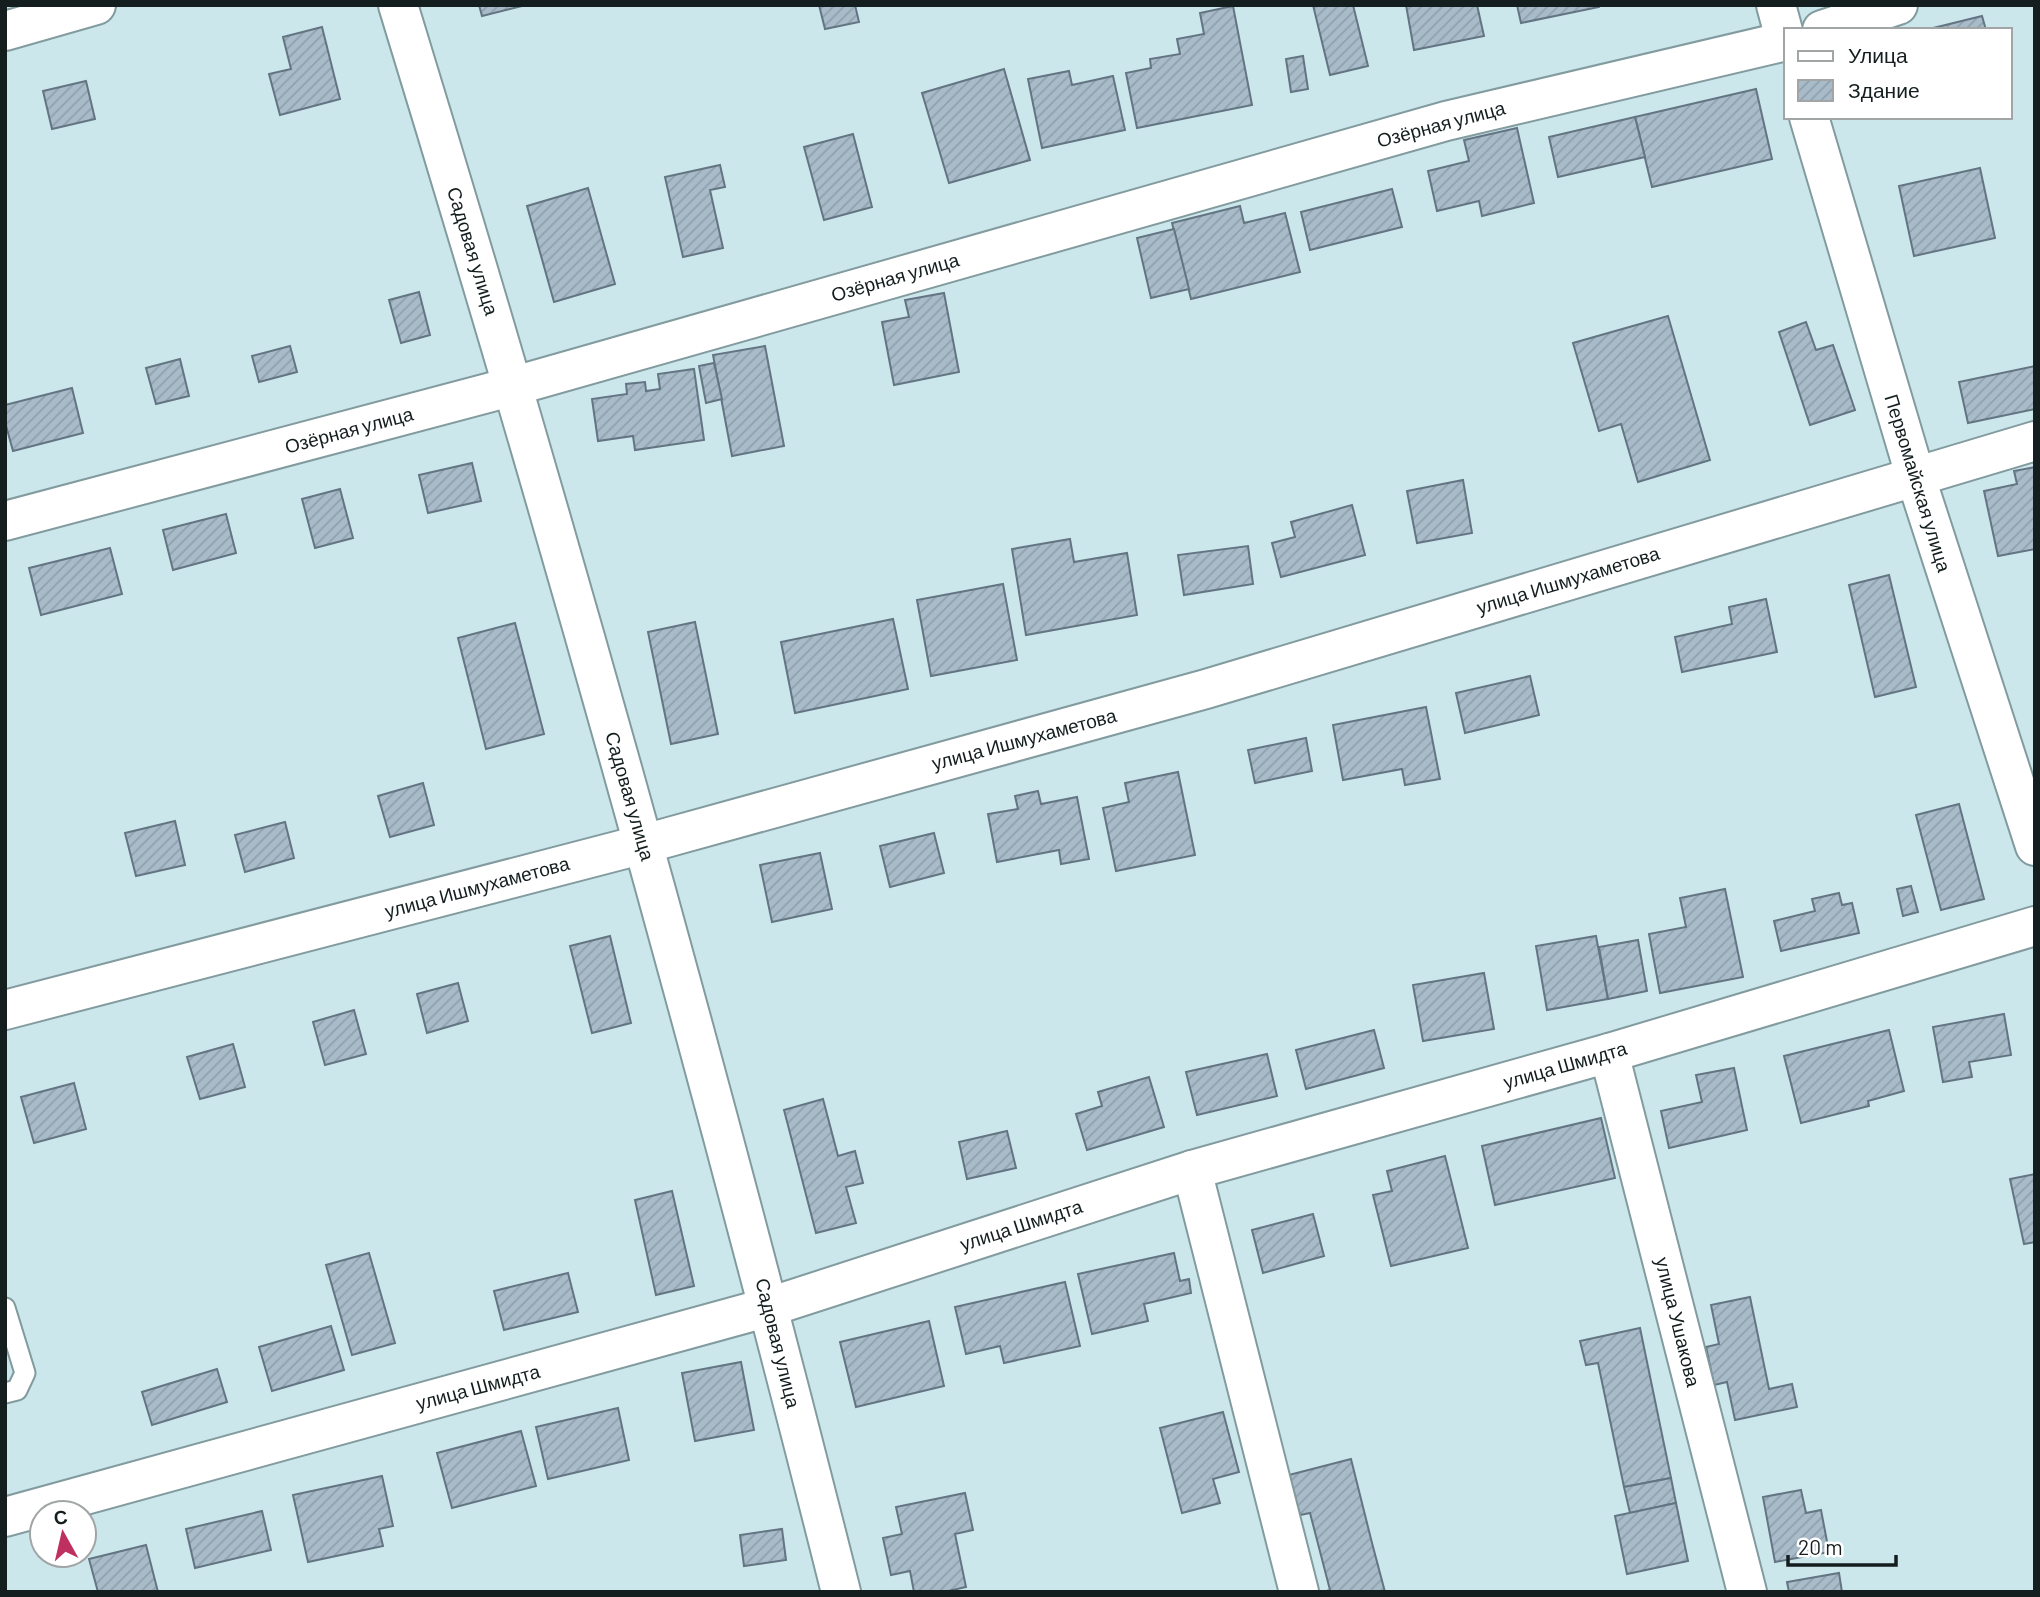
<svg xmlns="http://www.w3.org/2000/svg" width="2040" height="1597" font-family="Barlow,sans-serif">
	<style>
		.building { fill: url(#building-hatch); stroke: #637582; stroke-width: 2 }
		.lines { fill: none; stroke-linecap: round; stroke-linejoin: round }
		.lane-casing { stroke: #829b9f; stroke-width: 23 }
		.street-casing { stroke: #829b9f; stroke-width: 42 }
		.lane { stroke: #fff; stroke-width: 19 }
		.street { stroke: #fff; stroke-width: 38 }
		.labels { text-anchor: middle; stroke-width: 5; stroke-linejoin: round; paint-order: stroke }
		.street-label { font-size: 19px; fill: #141e1f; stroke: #fff }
	</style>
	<defs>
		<pattern id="building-hatch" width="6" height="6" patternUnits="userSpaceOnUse" patternTransform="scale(1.75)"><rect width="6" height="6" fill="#a8bbc9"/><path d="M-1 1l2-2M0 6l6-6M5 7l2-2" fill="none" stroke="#90a0ac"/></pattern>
	</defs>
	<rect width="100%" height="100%" fill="#cce7ec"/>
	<g class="building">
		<polygon points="479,5 526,5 482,16"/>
		<polygon points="819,5 855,5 859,22 825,29"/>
		<polygon points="1313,5 1353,5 1368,66 1330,75"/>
		<polygon points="1406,5 1477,5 1484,36 1414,50"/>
		<polygon points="1517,5 1599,5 1599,7 1521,23"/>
		<polygon points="1233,6 1252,105 1137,128 1126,73 1151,68 1150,59 1180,54 1177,39 1204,34 1200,13"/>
		<polygon points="1982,16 1986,30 1925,30"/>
		<polygon points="322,27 340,99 280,115 269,74 291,69 283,37"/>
		<polygon points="1303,56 1308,89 1291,92 1286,59"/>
		<polygon points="1004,69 1030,160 949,183 922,93"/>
		<polygon points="1069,71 1072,85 1113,76 1125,130 1042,148 1028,79"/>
		<polygon points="86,81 95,119 52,129 43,91"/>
		<polygon points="1756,89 1772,159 1652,187 1635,117"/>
		<polygon points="1635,117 1645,157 1558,177 1549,137"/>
		<polygon points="1517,128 1534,203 1482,216 1479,201 1437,211 1428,171 1469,161 1464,140"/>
		<polygon points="853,134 872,207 824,220 804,147"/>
		<polygon points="720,165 725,187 710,190 723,248 683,257 665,177"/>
		<polygon points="1980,168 1995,238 1914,256 1899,186"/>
		<polygon points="588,188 615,284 554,302 527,206"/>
		<polygon points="1392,189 1402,227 1310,250 1301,212"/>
		<polygon points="1240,206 1244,223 1285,213 1300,272 1191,299 1172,223"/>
		<polygon points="1174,229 1189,289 1151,298 1137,238"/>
		<polygon points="419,292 430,335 401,343 389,300"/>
		<polygon points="944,293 959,372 894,385 882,322 909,317 905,300"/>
		<polygon points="1668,316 1710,460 1638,482 1621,424 1599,431 1573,343"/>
		<polygon points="1806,322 1816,350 1833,345 1855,410 1810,425 1779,332"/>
		<polygon points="290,346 297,372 259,382 252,356"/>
		<polygon points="765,346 784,446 732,456 713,355"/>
		<polygon points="180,359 189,396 156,404 146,368"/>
		<polygon points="714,363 722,399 706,403 699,366"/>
		<polygon points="2035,366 2035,409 1968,423 1959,382"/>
		<polygon points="694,369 704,440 635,450 633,436 598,441 592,399 627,394 626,384 645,382 646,391 660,389 658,374"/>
		<polygon points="72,388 83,433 13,451 5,422 5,405"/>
		<polygon points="472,463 481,501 428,513 419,475"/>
		<polygon points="2035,467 2035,549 1998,556 1984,491 2017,484 2014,471"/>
		<polygon points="1463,480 1472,533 1417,543 1407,491"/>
		<polygon points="340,489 353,538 315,548 302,499"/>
		<polygon points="1352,505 1365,555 1281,577 1272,543 1295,537 1291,522"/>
		<polygon points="226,514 236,553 173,570 163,530"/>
		<polygon points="1070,539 1074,562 1127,553 1137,615 1026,635 1012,549"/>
		<polygon points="1248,546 1253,584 1184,595 1178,555"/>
		<polygon points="110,548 122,594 41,615 29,568"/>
		<polygon points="1889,575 1916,687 1875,697 1849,585"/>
		<polygon points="1003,584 1017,660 931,676 917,600"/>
		<polygon points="1766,599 1777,652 1682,672 1675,637 1732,624 1729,607"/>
		<polygon points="893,619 908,689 795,713 781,642"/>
		<polygon points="695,622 718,734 671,744 648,632"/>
		<polygon points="515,623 544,734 486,749 458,638"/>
		<polygon points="1530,676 1539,715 1465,733 1456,693"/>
		<polygon points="1426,707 1440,779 1405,785 1402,769 1343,780 1333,725"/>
		<polygon points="1306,738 1312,771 1255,783 1248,750"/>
		<polygon points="1178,772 1195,855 1116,871 1103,808 1129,802 1125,783"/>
		<polygon points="423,783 434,825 390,837 378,796"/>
		<polygon points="1038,791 1041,804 1077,797 1089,859 1061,864 1059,850 997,862 988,814 1018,809 1015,796"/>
		<polygon points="1959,804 1984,899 1941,910 1916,815"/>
		<polygon points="175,821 185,865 136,876 125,833"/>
		<polygon points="285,822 294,858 245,872 235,835"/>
		<polygon points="934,833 944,873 890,887 880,846"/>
		<polygon points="820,853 832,909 772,922 760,865"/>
		<polygon points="1911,886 1918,912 1903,916 1897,889"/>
		<polygon points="1725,889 1743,977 1660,993 1649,934 1686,927 1680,898"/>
		<polygon points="1839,893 1842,905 1852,903 1859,933 1781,951 1774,921 1815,911 1812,899"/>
		<polygon points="610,936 631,1023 592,1033 570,946"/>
		<polygon points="1596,936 1608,999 1547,1010 1536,946"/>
		<polygon points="1638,940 1647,991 1608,999 1599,947"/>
		<polygon points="1484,973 1494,1029 1423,1041 1413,985"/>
		<polygon points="458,983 468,1021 427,1033 417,994"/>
		<polygon points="354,1010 366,1054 325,1065 313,1022"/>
		<polygon points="2004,1014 2011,1055 1969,1062 1972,1077 1943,1082 1933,1027"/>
		<polygon points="1374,1030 1384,1068 1306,1089 1296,1050"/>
		<polygon points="1889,1030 1904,1091 1868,1101 1869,1106 1801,1123 1784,1056"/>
		<polygon points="233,1044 245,1087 200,1099 187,1057"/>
		<polygon points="1267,1054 1277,1096 1197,1115 1186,1072"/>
		<polygon points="1734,1068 1747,1130 1669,1148 1661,1111 1702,1102 1696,1075"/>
		<polygon points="1149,1077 1164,1127 1087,1150 1076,1114 1102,1106 1098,1092"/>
		<polygon points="74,1083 86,1129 34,1143 21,1097"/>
		<polygon points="823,1099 838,1156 855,1151 863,1183 846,1187 856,1223 816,1233 784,1110"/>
		<polygon points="1601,1118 1615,1178 1495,1205 1482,1146"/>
		<polygon points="1007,1131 1016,1168 967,1179 959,1142"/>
		<polygon points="1445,1156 1468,1248 1391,1266 1373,1195 1392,1191 1387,1171"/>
		<polygon points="2035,1174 2035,1242 2024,1244 2010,1179"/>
		<polygon points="672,1191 694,1286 656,1295 635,1200"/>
		<polygon points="1313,1214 1324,1256 1263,1273 1252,1230"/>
		<polygon points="369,1253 395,1343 352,1355 326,1265"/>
		<polygon points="1174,1253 1180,1281 1189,1279 1191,1293 1144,1304 1148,1321 1092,1334 1078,1274"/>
		<polygon points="568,1273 578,1312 504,1330 494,1291"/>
		<polygon points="1065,1282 1080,1346 1004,1363 1000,1346 966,1354 955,1307"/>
		<polygon points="1750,1297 1769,1389 1792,1384 1797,1407 1735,1420 1727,1382 1714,1385 1706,1347 1719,1344 1711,1305"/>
		<polygon points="929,1321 944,1386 856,1407 840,1342"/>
		<polygon points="331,1326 344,1370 272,1391 259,1347"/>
		<polygon points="1640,1328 1671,1478 1624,1487 1598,1363 1586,1365 1580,1341"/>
		<polygon points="741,1362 754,1430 695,1441 682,1373"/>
		<polygon points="217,1369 227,1402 152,1425 142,1392"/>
		<polygon points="618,1408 629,1460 548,1479 536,1427"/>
		<polygon points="1223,1412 1239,1472 1213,1479 1220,1503 1182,1513 1160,1428"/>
		<polygon points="521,1431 536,1486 452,1508 437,1453"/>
		<polygon points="1351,1459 1372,1543 1385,1592 1323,1592 1330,1590 1310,1513 1300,1515 1289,1475"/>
		<polygon points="382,1476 393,1526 379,1529 383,1546 308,1562 293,1495"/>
		<polygon points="1671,1478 1676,1503 1630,1513 1624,1487"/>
		<polygon points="1801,1490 1806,1513 1821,1510 1829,1552 1775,1562 1763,1497"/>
		<polygon points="965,1493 973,1530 955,1534 966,1587 944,1592 914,1592 910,1571 891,1575 883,1538 902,1534 896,1507"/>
		<polygon points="1676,1503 1688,1561 1627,1574 1615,1516"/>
		<polygon points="262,1511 271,1550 195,1568 186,1529"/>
		<polygon points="782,1529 786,1560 744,1566 740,1535"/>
		<polygon points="146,1545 158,1592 98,1592 89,1559"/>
		<polygon points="1839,1573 1842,1592 1789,1592 1787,1582"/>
	</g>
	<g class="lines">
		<g class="lane-casing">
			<polyline id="lane" points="5,1308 25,1373 17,1390 5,1393"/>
		</g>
		<g class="street-casing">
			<g id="street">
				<path d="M398 5C559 530 707 1059 841 1592"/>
				<polyline points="1776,5 1786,42"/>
				<polyline points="1822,30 1898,5"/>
				<polyline points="5,31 96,5"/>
				<polyline points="1809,117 1915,475 2035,846"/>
				<polyline points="5,521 514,386 1446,121 1786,41"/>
				<polyline points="5,1010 644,844 1206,689 2035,441"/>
				<polyline points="1609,1053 1747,1592"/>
				<polyline points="1192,1170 1299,1592"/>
				<polyline points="5,1517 769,1307 1192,1170 1609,1053 2035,926"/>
			</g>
		</g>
		<use href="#lane" class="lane"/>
		<use href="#street" class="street"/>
	</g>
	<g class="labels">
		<g class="street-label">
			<text transform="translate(1441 124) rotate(-15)" y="7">Озёрная улица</text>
			<text transform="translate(473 251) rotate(73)" y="7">Садовая улица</text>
			<text transform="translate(895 277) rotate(-16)" y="7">Озёрная улица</text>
			<text transform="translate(349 430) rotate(-15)" y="7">Озёрная улица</text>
			<text transform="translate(1918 483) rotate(73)" y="7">Первомайская улица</text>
			<text transform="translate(1568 580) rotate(-17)" y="7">улица Ишмухаметова</text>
			<text transform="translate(1024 739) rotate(-15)" y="7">улица Ишмухаметова</text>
			<text transform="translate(630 796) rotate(74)" y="7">Садовая улица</text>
			<text transform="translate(477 887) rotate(-15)" y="7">улица Ишмухаметова</text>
			<text transform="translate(1565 1065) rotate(-16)" y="7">улица Шмидта</text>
			<text transform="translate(1021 1225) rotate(-18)" y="7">улица Шмидта</text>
			<text transform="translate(1678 1322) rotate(76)" y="7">улица Ушакова</text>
			<text transform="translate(778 1343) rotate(76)" y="7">Садовая улица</text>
			<text transform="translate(478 1387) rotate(-15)" y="7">улица Шмидта</text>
		</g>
	</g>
	<rect width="2040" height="1597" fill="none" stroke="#141e1f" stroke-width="14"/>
	<rect x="1784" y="28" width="228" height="91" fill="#ffffff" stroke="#a1a5a5" stroke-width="2"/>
	<rect x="1798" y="51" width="35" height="10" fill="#ffffff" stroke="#a1a5a5" stroke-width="2"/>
	<text x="1848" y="63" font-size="21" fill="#141e1f">Улица</text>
	<rect x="1798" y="80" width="35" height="21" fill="url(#building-hatch)" stroke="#a1a5a5" stroke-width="2"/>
	<text x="1848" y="98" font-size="21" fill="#141e1f">Здание</text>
	<g transform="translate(63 1534) rotate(352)"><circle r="33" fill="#ffffff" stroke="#a1a5a5" stroke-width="2"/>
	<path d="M0-5L12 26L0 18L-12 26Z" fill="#bd3060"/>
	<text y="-10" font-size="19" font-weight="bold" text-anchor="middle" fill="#141e1f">С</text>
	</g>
	<path d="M1788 1555v10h108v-10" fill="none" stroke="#141e1f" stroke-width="3.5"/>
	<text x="1798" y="1555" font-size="21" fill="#141e1f" stroke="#ffffff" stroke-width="5" paint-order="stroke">20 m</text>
</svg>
